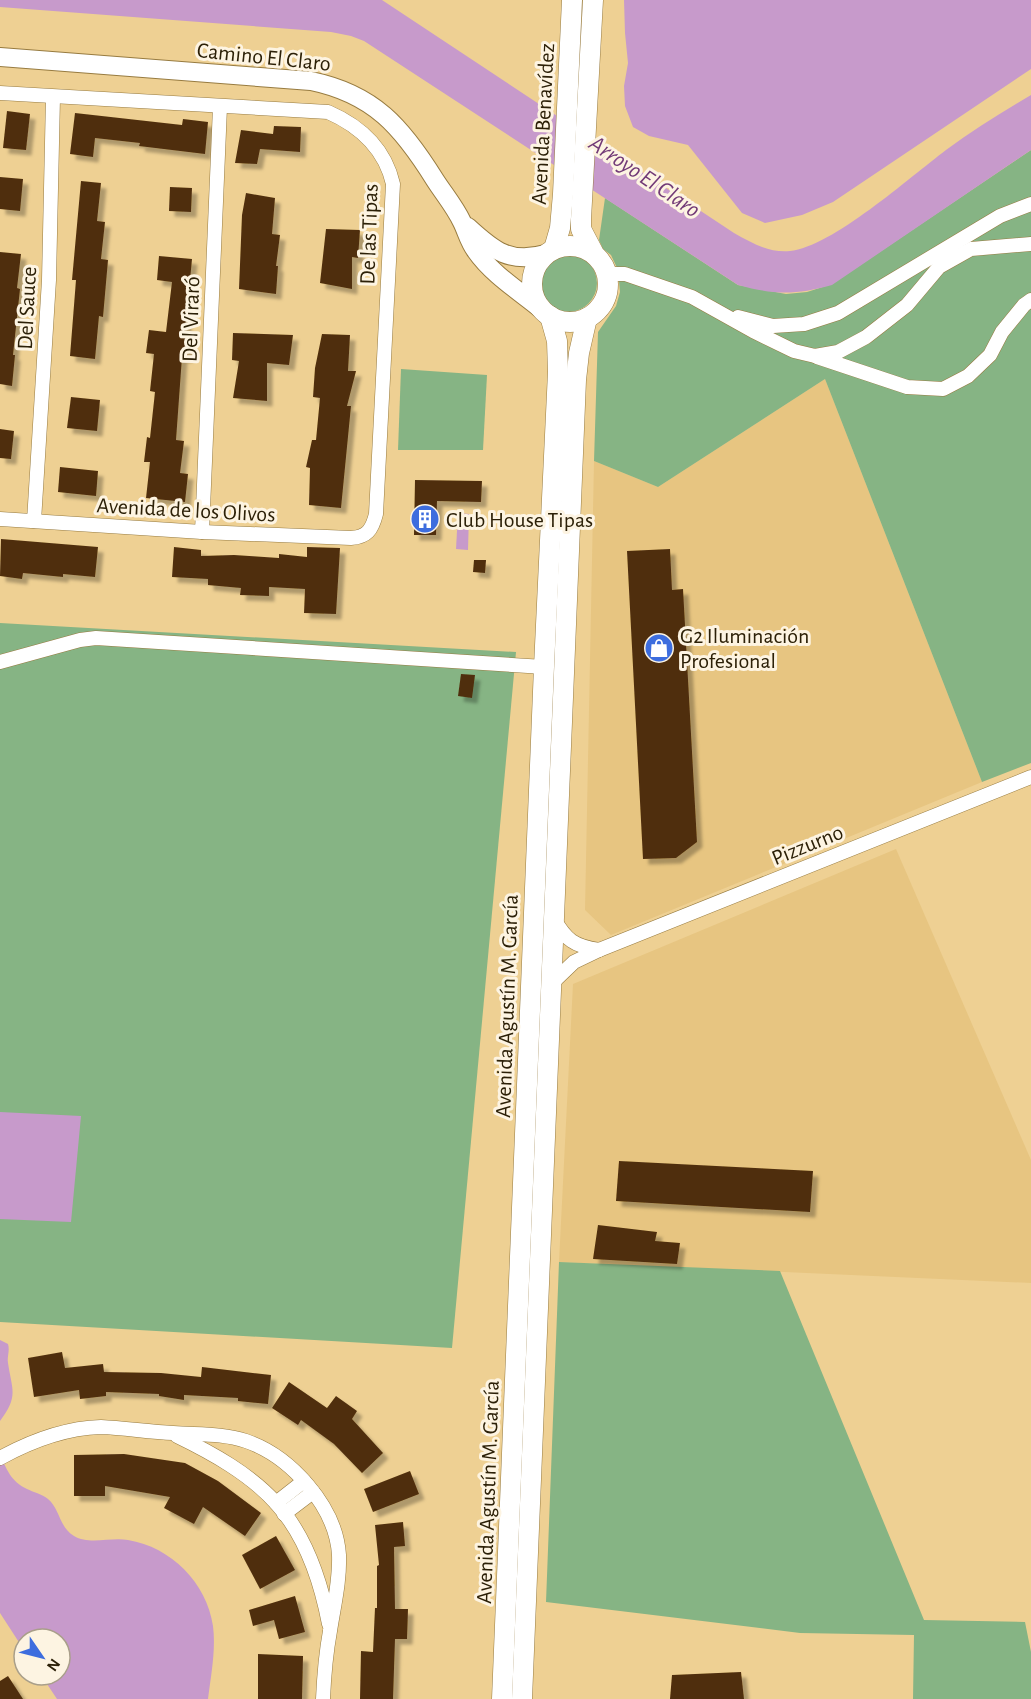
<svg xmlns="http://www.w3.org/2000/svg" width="1031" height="1699" font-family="'Alegreya Sans',sans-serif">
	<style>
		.built { fill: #e7c581 }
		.green { fill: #86b484 }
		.water { fill: #c79acb }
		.building { fill: #502f0b; filter: url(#shadow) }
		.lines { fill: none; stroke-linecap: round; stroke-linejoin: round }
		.minor-casing { stroke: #977b40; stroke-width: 15 }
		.tertiary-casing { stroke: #977b40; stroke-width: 20 }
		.secondary-casing { stroke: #977b40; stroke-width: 21 }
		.minor { stroke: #fff; stroke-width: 14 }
		.tertiary { stroke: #fff; stroke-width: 18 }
		.secondary { stroke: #fff; stroke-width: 20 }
		.labels { text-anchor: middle; stroke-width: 6; stroke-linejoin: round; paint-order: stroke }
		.street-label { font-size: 22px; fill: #2c2007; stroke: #fdf4e2 }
		.poi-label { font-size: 22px; fill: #2c2007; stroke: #fdf4e2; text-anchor: start }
		.water-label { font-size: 24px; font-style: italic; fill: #723a77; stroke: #fdf4e2 }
	</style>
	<defs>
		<filter id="shadow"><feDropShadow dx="5.5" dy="5.5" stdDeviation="1.5" flood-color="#0004"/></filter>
	</defs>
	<rect width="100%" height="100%" fill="#eed093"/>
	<g class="built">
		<polygon points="825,379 982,782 611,935 585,910 594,461 658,487"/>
		<polygon points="896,849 1031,1160 1031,1283 559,1262 573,984"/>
	</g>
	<g class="green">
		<polygon points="1031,150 1031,763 982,782 825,379 658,487 594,461 598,332 616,306 620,292 618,270 611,255 603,249 599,240 605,198 738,285 786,294 807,292 832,284"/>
		<circle cx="568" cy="283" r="29"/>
		<polygon points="401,369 487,375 483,450 398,450"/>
		<polygon points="0,623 516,652 452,1348 0,1322"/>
		<polygon points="559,1262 780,1271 924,1620 1025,1622 1031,1652 1031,1699 913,1699 914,1635 800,1633 546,1602"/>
	</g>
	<g class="water">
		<path d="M0 0H382L734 233C752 243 769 253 790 251 832 247 910 177 946 150 973 130 1002 112 1031 95V150L832 285C796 295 774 295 738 285L364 41 351 36 331 32 0 7Z"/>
		<polygon points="624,0 1031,0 1031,69 833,202 802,215 765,223 742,213 688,145 649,136 633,127 625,106 624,86 628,63 625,33"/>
		<polygon points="458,513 469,514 468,550 456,549"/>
		<polygon points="0,1112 81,1116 71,1222 0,1219"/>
		<path d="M0 1340 8 1344C10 1351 7 1356 8 1363 12 1390 19 1396 0 1421Z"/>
		<path d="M0 1454C6 1468 11 1482 27 1489 33 1492 42 1494 48 1499 60 1509 59 1527 74 1536 89 1545 111 1537 128 1540 171 1547 207 1583 213 1626 216 1650 211 1675 208 1699H57L41 1675H60V1639H24V1650L0 1613Z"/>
	</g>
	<g class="building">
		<polygon points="7,111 30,114 26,150 3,148"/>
		<polygon points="75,113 182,125 183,119 208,122 205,154 139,146 140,143 95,138 93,157 70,154"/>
		<polygon points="274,126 301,127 300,152 260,149 257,164 235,163 241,130 273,134"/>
		<polygon points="0,177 23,179 20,211 0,209"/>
		<polygon points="81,181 101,183 97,221 105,222 101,259 108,260 103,317 99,316 95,359 70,356 76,280 72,280"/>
		<polygon points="170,187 192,188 191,212 169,211"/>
		<polygon points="246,193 275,198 272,234 280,235 276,266 278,266 276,294 239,289 242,215"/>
		<polygon points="326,229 360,230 358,258 352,257 352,289 320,283"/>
		<polygon points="0,252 21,254 17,288 20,289 13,355 15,355 12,386 0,384"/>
		<polygon points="159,256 192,259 185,334 190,335 187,357 182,357 176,440 184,441 180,473 188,474 185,502 146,498 150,462 144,462 147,437 150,438 155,392 150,391 154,354 146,353 149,330 166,332 172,282 157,280"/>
		<polygon points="233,333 293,335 289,365 267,363 267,401 233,398 239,361 232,360"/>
		<polygon points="322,334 350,335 348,371 356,371 347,406 351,406 341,508 309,505 310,468 306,467 312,440 316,440 320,398 313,397 315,368"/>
		<polygon points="71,397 100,400 97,431 67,428"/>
		<polygon points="0,429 14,431 11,459 0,458"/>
		<polygon points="60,467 98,471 96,496 58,492"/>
		<polygon points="415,480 482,481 481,502 437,501 436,535 414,535"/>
		<polygon points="1,539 98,547 95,577 63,574 63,577 23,573 22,579 0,576"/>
		<polygon points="174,547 201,550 201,556 234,555 279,558 279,554 307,557 307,547 340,548 336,614 304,613 305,589 269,587 269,596 240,595 241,588 208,585 208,579 172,577"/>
		<polygon points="670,549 672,590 683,589 697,842 676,858 643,859 627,551"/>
		<polygon points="474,560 486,560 485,573 473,572"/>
		<polygon points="461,674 475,675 472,698 458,696"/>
		<polygon points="619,1161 813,1171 810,1212 616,1201"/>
		<polygon points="598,1225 657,1232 655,1241 680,1243 677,1264 593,1259"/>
		<polygon points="62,1352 65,1368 103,1364 104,1372 161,1373 201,1377 202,1367 271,1375 268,1404 238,1401 238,1398 184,1395 184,1400 159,1396 159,1394 106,1392 106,1396 80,1399 79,1390 34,1397 28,1358"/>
		<polygon points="289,1382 327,1408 336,1396 357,1411 352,1419 383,1453 362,1473 334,1444 301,1420 298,1425 272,1408"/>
		<polygon points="124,1454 185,1463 218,1481 261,1513 245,1536 203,1507 194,1524 164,1508 170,1497 105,1486 105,1496 74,1496 74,1455"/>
		<polygon points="410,1471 419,1494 373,1512 364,1489"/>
		<polygon points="403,1522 405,1546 394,1547 395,1609 408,1609 407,1639 395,1639 393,1699 360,1699 361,1651 373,1652 375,1608 377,1608 377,1566 379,1565 375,1525"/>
		<polygon points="276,1536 295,1570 260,1589 242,1555"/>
		<polygon points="295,1596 305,1632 279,1639 274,1620 253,1626 249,1610"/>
		<polygon points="258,1654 303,1656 302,1699 258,1699"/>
		<polygon points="741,1672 744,1699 670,1699 672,1675"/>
		<polygon points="8,1676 23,1699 0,1699 0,1681"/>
	</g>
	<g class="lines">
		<g class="minor-casing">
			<g id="minor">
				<path d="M0 93 328 112C360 126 385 149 393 184L376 514C372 530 367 537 351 538L202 532 0 519"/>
				<polyline points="608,274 625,274 692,297 753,331 794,351 815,356 838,352 866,337 907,305 939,267 971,249 1031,244"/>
				<polyline points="738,317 773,326 804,324 838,313 1000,216 1031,204"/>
				<polyline points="817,357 907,387 943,389 968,376 990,355 1002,332 1024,305 1031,300"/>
				<polyline points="34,521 49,280 53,97"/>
				<polyline points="202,532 220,107"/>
				<polyline points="0,662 80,640 96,638 544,667"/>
				<path d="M554 919C566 940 574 946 599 950"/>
				<polyline points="550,985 574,962 599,950 1031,777"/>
				<path d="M177 1436C212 1453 250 1474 276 1503 306 1536 321 1582 329 1624"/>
				<path d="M0 1458C31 1441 65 1428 101 1427 125 1428 149 1432 173 1433 197 1435 222 1433 246 1441 290 1456 336 1506 339 1555 340 1581 334 1605 330 1631 326 1653 324 1676 323 1699"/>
				<polyline points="276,1503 304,1481"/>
				<polyline points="284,1514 313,1492"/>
			</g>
		</g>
		<g class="tertiary-casing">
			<g id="tertiary">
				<path d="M0 57 311 81C374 94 402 127 435 180 444 194 455 207 462 222 467 232 469 242 476 251 492 274 519 291 541 309"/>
				<path d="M468 227C494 251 510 264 546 254"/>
			</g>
		</g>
		<g class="secondary-casing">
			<g id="secondary">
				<polyline points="593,0 581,219 581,229 593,252"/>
				<circle cx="570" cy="284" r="38"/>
				<polyline points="554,249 560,228 563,194 572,0"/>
				<polyline points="502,1699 544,667 558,372 557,341 550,316"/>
				<polyline points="522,1699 576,380 579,353 587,318"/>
			</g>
		</g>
		<use href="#minor" class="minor"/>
		<use href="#tertiary" class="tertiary"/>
		<use href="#secondary" class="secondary"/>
	</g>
	<defs>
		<g id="building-disc" transform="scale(1.5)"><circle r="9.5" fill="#3d6dde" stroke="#fdf4e2"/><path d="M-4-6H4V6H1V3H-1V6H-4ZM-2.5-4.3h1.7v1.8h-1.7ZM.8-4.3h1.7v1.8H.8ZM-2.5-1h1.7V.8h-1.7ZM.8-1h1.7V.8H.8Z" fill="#fff"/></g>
		<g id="shop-disc" transform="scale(1.5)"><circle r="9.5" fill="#3d6dde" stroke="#fdf4e2"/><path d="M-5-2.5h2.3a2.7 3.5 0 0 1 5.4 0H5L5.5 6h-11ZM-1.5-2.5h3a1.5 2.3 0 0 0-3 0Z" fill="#fff"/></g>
	</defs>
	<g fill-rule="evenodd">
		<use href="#building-disc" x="425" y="519"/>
		<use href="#shop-disc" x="659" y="648"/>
	</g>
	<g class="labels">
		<g class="street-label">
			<text transform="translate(264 56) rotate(6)" y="8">Camino El Claro</text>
			<text transform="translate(542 124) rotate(-87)" y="8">Avenida Benavídez</text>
			<text transform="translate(368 234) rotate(-88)" y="8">De las Tipas</text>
			<text transform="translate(26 308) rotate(-87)" y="8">Del Sauce</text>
			<text transform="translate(190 319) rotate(-88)" y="8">Del Viraró</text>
			<text transform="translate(186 509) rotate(3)" y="8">Avenida de los Olivos</text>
			<text transform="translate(807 844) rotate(-22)" y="8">Pizzurno</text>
			<text transform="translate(506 1006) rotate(-88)" y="8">Avenida Agustín M. García</text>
			<text transform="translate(487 1492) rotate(-88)" y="8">Avenida Agustín M. García</text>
		</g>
		<g class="poi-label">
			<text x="446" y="527">Club House Tipas</text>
			<text x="680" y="643">G2 Iluminación<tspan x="680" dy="25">Profesional</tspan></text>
		</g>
		<g class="water-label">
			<text transform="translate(645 176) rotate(34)" y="8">Arroyo El Claro</text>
		</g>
	</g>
	<g transform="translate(42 1657) rotate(125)"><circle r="28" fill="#fdf4e2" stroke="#a99f8a" stroke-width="1.5"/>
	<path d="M0-4.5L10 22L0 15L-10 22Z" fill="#3d6dde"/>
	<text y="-9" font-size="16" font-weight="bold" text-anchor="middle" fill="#2c2007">N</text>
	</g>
</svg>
